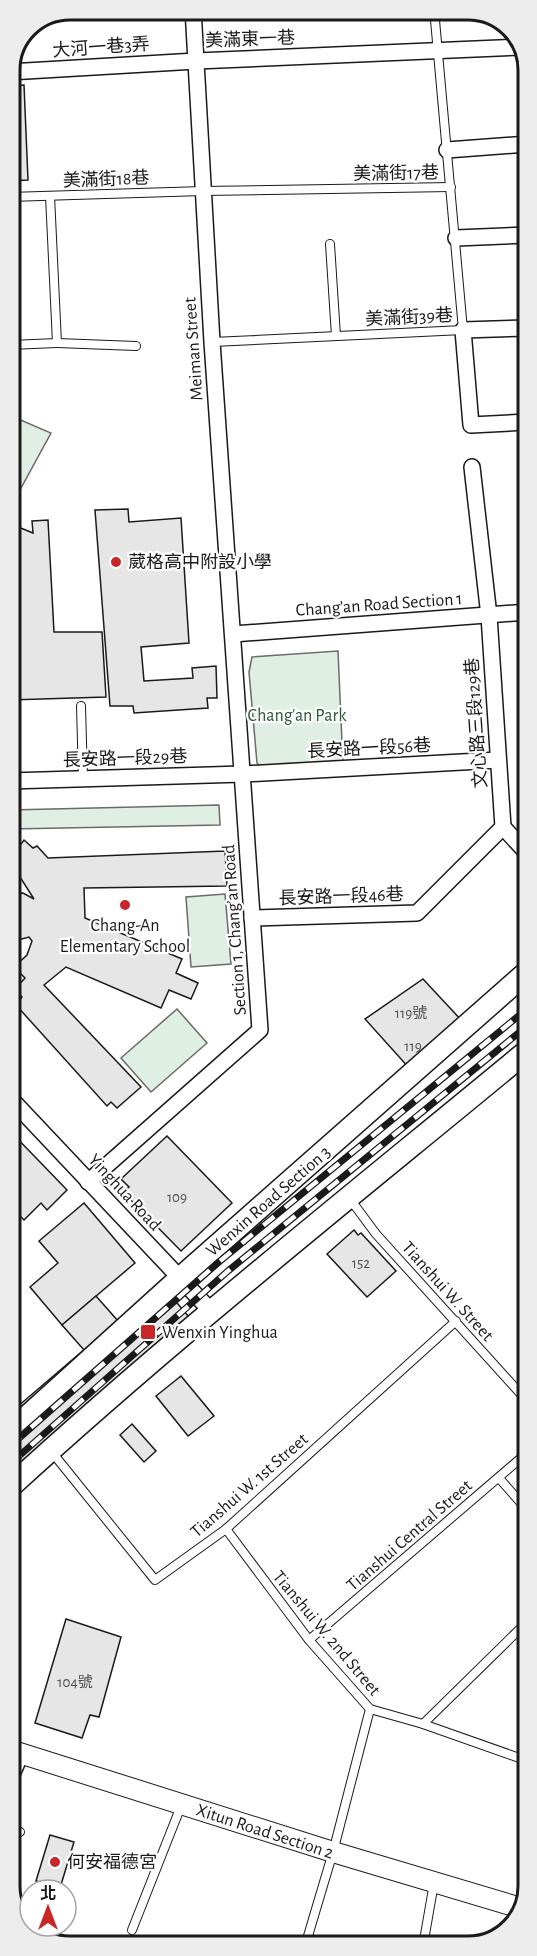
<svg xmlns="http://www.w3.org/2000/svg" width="537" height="1956" font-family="'Alegreya Sans','Noto Sans TC',sans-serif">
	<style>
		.green { fill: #e0efe3; stroke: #6a6a6a; stroke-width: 1.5 }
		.building { fill: #e6e6e6; stroke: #1a1a1a; stroke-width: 1.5 }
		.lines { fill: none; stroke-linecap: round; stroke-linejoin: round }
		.service-casing { stroke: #1a1a1a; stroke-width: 10 }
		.minor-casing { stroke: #1a1a1a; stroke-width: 18 }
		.tertiary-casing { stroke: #1a1a1a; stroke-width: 22 }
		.secondary-casing { stroke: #1a1a1a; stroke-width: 24 }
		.service { stroke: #fff; stroke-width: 8 }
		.minor { stroke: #fff; stroke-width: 15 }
		.tertiary { stroke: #fff; stroke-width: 20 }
		.secondary { stroke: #fff; stroke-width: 21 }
		.rail-casing { stroke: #1a1a1a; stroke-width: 7 }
		.rail { stroke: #fff; stroke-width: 4.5; stroke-dasharray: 14; stroke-linecap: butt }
		.poi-dot { fill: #c62828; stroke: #fff; stroke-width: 2 }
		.labels { text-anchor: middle; stroke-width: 4.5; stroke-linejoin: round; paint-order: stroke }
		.number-label { font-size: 15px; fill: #4d4d4d }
		.street-label { font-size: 18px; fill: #1a1a1a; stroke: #fff }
		.poi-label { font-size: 18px; fill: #1a1a1a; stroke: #fff; text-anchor: start }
		.park-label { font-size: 18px; fill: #2b5a34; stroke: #fff }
		.rim { fill: none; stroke: #1a1a1a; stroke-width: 3 }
	</style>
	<rect width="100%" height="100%" fill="#fff"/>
	<g class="green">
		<polygon points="9,415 51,433 9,510"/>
		<polygon points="338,651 343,765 269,774 257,763 249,672 252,657"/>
		<polygon points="219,805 220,825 10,829 10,810"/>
		<polygon points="225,894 231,964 191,967 186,897"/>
		<polygon points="177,1009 207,1043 151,1092 121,1058"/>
	</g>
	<g class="building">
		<polygon points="24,85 28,180 9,181 9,86"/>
		<polygon points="128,509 129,522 181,518 189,643 141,647 144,681 193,678 192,668 216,666 217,698 207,698 208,708 134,713 133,706 110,706 95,510"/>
		<polygon points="48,520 54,632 102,632 106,697 9,700 9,528 11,524 33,533 32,521"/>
		<polygon points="24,840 33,848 37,846 48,858 225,851 227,886 84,888 85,918 182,959 176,973 198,983 191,999 169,990 161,1008 66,967 44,985 141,1087 117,1108 111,1102 107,1106 16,1005 22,997 15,989 25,978 14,967 27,955 32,941 29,937 18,940 10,939 10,894 23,893 34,899 20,877 10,871 10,859"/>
		<polygon points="423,979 463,1022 410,1069 365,1019"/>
		<polygon points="10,1131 67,1190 47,1210 41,1203 24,1220 10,1206"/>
		<polygon points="167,1136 232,1203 181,1251 123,1192 129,1187 121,1179"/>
		<polygon points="84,1203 135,1263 62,1325 30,1287 58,1263 39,1241"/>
		<polygon points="354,1230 358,1235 361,1233 396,1271 367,1297 327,1254"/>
		<polygon points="161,1284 199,1329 10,1491 10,1413"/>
		<polygon points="96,1296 118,1321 84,1350 62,1325"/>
		<polygon points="181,1376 214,1416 188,1436 156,1396"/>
		<polygon points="132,1424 156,1451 144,1462 120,1435"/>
		<polygon points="66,1619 121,1637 99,1717 90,1715 82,1738 35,1723"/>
		<polygon points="50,1835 74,1842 60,1888 36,1881"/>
	</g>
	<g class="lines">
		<g class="service-casing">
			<g id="service">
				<polyline points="9,197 203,191 451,187"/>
				<polyline points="330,244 336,336"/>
				<polyline points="212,342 463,330 434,9"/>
				<polyline points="57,343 136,346"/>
				<polyline points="9,345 57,343 50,196"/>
				<polyline points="81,706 83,779"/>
				<polyline points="350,1199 376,1234 528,1402"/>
				<polyline points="51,1451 155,1580 226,1529 456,1321"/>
				<polyline points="499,1478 528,1511"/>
				<polyline points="226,1529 309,1640 370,1709 423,1724 528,1761"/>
				<polyline points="309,1640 528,1452"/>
				<polyline points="423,1724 528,1621"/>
				<polyline points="10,1827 20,1832"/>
				<polyline points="132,1930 181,1806"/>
				<polyline points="305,1946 333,1852 370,1709"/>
				<polyline points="423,1946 434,1883"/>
			</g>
		</g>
		<g class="minor-casing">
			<g id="minor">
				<polyline points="9,72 196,61 521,47"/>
				<polyline points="447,150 527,144"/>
				<polyline points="456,238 527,235"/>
				<polyline points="527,328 463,330 471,425 527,422"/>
				<polyline points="472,467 489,616 503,827"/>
				<polyline points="233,634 527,612"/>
				<polyline points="9,781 243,774 498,760"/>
				<polyline points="503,827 527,853"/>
				<polyline points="252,918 417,913 503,827"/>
				<polyline points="10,1098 212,1312"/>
				<polyline points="88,1182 260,1030 212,342 193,9"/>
				<polyline points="10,1779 21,1754"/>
			</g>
		</g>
		<g class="tertiary-casing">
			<polyline id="tertiary" points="10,1750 333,1852 521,1908"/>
		</g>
		<g class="secondary-casing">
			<g id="secondary">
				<polyline points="10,1432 179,1279 527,972"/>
				<path d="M10 1487C176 1335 354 1194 527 1051"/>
			</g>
		</g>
		<use href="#service" class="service"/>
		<use href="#minor" class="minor"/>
		<use href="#tertiary" class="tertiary"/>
		<use href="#secondary" class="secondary"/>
		<g class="rail-casing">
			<g id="rail">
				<polyline points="10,1446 220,1261 527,1009"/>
				<polyline points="10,1464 228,1271 527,1026"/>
			</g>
		</g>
		<use href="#rail" class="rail"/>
	</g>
	<g class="poi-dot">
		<circle cx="116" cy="562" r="6"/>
		<circle cx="125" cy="905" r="6"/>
		<rect x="140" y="1324" width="16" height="16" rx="3"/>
		<circle cx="55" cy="1862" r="6"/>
	</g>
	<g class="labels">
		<g class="number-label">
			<text x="411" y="1018">119號</text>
			<text x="413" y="1051">119</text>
			<text x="177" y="1202">109</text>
			<text x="361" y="1268">152</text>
			<text x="75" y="1687">104號</text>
		</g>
		<g class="street-label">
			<text transform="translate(250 39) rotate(-2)" y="6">美滿東一巷</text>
			<text transform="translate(101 47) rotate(-4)" y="6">大河一巷3弄</text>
			<text transform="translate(396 173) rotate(-1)" y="6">美滿街17巷</text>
			<text transform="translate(106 179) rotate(-2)" y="6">美滿街18巷</text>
			<text transform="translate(409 317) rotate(-3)" y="6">美滿街39巷</text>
			<text transform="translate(193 349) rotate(-94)" y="6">Meiman Street</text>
			<text transform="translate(379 604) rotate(-4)" y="6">Chang’an Road Section 1</text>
			<text transform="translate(476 723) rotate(-94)" y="6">文心路三段129巷</text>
			<text transform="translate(369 748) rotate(-3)" y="6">長安路一段56巷</text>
			<text transform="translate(125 758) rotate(-2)" y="6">長安路一段29巷</text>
			<text transform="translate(341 896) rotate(-2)" y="6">長安路一段46巷</text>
			<text transform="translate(234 930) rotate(-94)" y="6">Section 1, Chang’an Road</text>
			<text transform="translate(125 1192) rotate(47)" y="6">Yinghua Road</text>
			<text transform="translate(268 1201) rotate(-41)" y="6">Wenxin Road Section 3</text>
			<text transform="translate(448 1291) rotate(48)" y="6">Tianshui W. Street</text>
			<text transform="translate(249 1485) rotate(-41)" y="6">Tianshui W. 1st Street</text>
			<text transform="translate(409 1535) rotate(-41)" y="6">Tianshui Central Street</text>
			<text transform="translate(327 1633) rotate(50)" y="6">Tianshui W. 2nd Street</text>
			<text transform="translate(265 1831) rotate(18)" y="6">Xitun Road Section 2</text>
		</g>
		<g class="poi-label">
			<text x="128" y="568">葳格高中附設小學</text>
			<text x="125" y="931" text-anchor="middle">Chang-An<tspan x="125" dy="21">Elementary School</tspan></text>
			<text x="162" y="1338">Wenxin Yinghua</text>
			<text x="67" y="1868">何安福德宮</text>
		</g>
		<g class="park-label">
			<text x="297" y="721">Chang'an Park</text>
		</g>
	</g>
	<path d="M0 0H537V1956H0ZM70 20H468A50 50 0 0 1 518 70V1886A50 50 0 0 1 468 1936H70A50 50 0 0 1 20 1886V70A50 50 0 0 1 70 20Z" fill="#ededed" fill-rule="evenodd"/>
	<path class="rim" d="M70 20H468A50 50 0 0 1 518 70V1886A50 50 0 0 1 468 1936H70A50 50 0 0 1 20 1886V70A50 50 0 0 1 70 20Z"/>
	<g transform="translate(48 1908)"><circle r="28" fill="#ffffff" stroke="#a3a3a3" stroke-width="1.5"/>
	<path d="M0-4.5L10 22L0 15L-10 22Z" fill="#c62828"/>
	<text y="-9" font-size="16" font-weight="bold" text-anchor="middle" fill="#1a1a1a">北</text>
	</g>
</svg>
